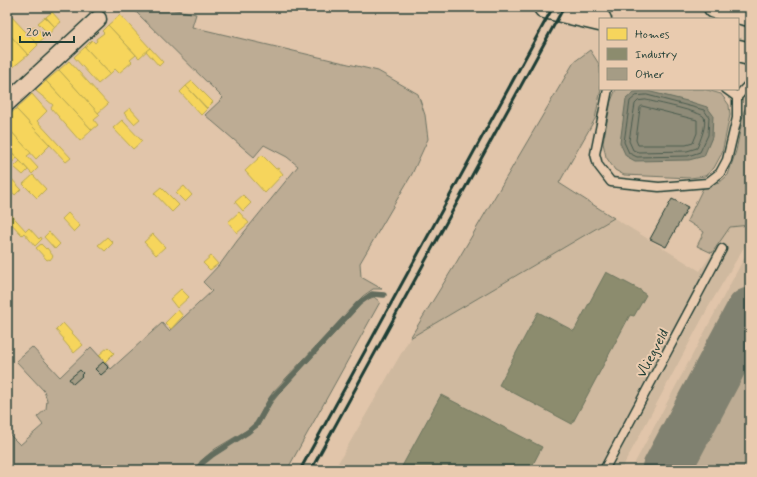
<svg xmlns="http://www.w3.org/2000/svg" width="757" height="477" font-family="Mynerve,sans-serif">
	<style>
		.built { fill: #cfb99f }
		.green { fill: #bdac94; stroke: #6e7464 }
		.water { fill: #8e8b78; stroke: #626c5d }
		.homes { fill: #f6d55c; stroke: #b6a750 }
		.industry { fill: #8c8c6e; stroke: #6b745d }
		.lines { fill: none; stroke-linecap: round; stroke-linejoin: round }
		.shore { stroke: #4b5c4f; stroke-width: 1 }
		.stream { stroke: #626c5d; stroke-width: 5.5 }
		.taxiway { stroke: #80816f; stroke-width: 49 }
		.building { fill: #a59c85; stroke: #1f3d34 }
		.lane-casing { stroke: #1f3d34; stroke-width: 11 }
		.street-casing { stroke: #1f3d34; stroke-width: 19 }
		.highway-casing { stroke: #1f3d34; stroke-width: 25 }
		.lane { stroke: #e9cbaf; stroke-width: 8 }
		.street { stroke: #e9cbaf; stroke-width: 16 }
		.highway { stroke: #e9cbaf; stroke-width: 22 }
		.rail { stroke: #1f3d34; stroke-width: 3 }
		.labels { text-anchor: middle; stroke-width: 4; stroke-linejoin: round; paint-order: stroke }
		.street-label { font-size: 14px; fill: #1f3d34; stroke: #e9cbaf }
	</style>
	<rect width="100%" height="100%" fill="#e1c5aa"/>
	<filter id="ink" filterUnits="userSpaceOnUse"><feTurbulence type="fractalNoise" baseFrequency=".025" numOctaves="2"/><feDisplacementMap in="SourceGraphic" scale="8" xChannelSelector="R" yChannelSelector="G"/><feConvolveMatrix kernelMatrix="1 2 1 2 8 2 1 2 1" color-interpolation-filters="sRGB"/></filter>
	<g filter="url(#ink)">
		<g class="built">
			<polygon points="614,218 700,271 730,227 750,225 750,237 709,306 621,470 334,470 410,338"/>
			<polygon points="750,247 750,470 631,470"/>
		</g>
		<g class="green">
			<polygon points="131,7 161,7 196,14 192,27 378,71 418,94 425,115 428,139 412,174 360,263 361,277 382,289 373,289 363,296 273,392 266,403 258,419 252,427 215,449 203,459 194,470 7,470 7,432 20,445 43,425 37,417 46,409 47,400 44,391 16,361 32,347 60,377 91,347 111,369 162,323 169,331 212,291 203,282 221,263 237,241 298,166 287,157 264,145 254,157 205,115 223,98"/>
			<polygon points="590,50 599,64 600,69 601,89 595,119 559,183 614,218 410,338 456,263 574,62"/>
			<polygon points="616,89 704,89 721,94 724,98 729,105 730,115 722,153 714,168 705,176 690,178 624,175 615,170 606,157 603,143 611,101"/>
			<polygon points="750,101 750,225 730,227 712,253 697,246 704,232 687,221 703,188 719,183 728,175 736,151 744,111"/>
			<polygon points="374,297 380,302 287,470 199,470 205,462 258,427 271,404 282,390 365,300"/>
			<polygon points="750,344 750,470 684,470"/>
		</g>
		<polygon class="water" points="647,91 691,102 707,107 713,115 712,137 704,156 689,160 635,161 626,156 620,143 626,99 634,92"/>
		<g class="homes">
			<polygon points="52,12 61,22 55,27 46,17"/>
			<polygon points="10,15 38,45 28,55 7,32 7,18"/>
			<polygon points="120,15 150,48 139,58 108,25"/>
			<polygon points="45,17 55,27 49,34 38,23"/>
			<polygon points="108,25 136,55 130,60 132,62 119,73 115,69 110,74 85,47 92,40 95,43 97,41 96,39 104,33 102,31"/>
			<polygon points="35,26 45,37 37,44 27,33"/>
			<polygon points="7,32 28,55 7,72"/>
			<polygon points="85,47 110,74 98,84 74,57"/>
			<polygon points="150,48 163,62 159,66 146,51"/>
			<polygon points="69,61 108,104 98,113 59,70"/>
			<polygon points="59,70 100,115 94,120 98,125 92,130 46,81"/>
			<polygon points="46,81 92,130 80,141 51,108 53,105 36,91"/>
			<polygon points="192,81 213,102 207,108 186,86"/>
			<polygon points="186,86 207,109 201,115 180,92"/>
			<polygon points="32,94 47,111 37,121 71,158 66,162 16,109"/>
			<polygon points="130,108 140,119 134,124 124,113"/>
			<polygon points="16,109 50,145 36,159 7,127 7,117"/>
			<polygon points="122,120 142,141 133,149 113,128"/>
			<polygon points="7,127 31,153 27,156 38,168 32,174 7,147"/>
			<polygon points="7,147 17,158 7,167"/>
			<polygon points="262,155 276,169 278,168 283,174 265,193 245,171"/>
			<polygon points="20,161 28,170 23,175 14,167"/>
			<polygon points="7,174 21,189 15,195 7,186"/>
			<polygon points="33,175 46,189 37,198 23,184"/>
			<polygon points="184,186 192,195 185,202 176,193"/>
			<polygon points="161,187 179,205 172,212 154,193"/>
			<polygon points="243,195 251,203 243,211 235,202"/>
			<polygon points="7,210 26,231 29,228 39,239 41,237 42,239 35,246 24,233 22,235 7,219"/>
			<polygon points="239,212 249,223 237,233 228,222"/>
			<polygon points="68,213 80,226 74,232 62,219"/>
			<polygon points="49,232 60,244 55,249 44,237"/>
			<polygon points="153,234 165,247 156,255 144,242"/>
			<polygon points="107,237 113,243 105,251 98,245"/>
			<polygon points="41,244 46,249 47,248 53,256 50,260 49,259 47,260 36,248"/>
			<polygon points="211,256 218,264 210,270 203,263"/>
			<polygon points="181,289 189,297 177,308 170,299"/>
			<polygon points="178,310 183,316 171,329 165,323"/>
			<polygon points="63,323 83,345 74,353 63,340 64,339 56,330"/>
			<polygon points="108,347 114,353 105,362 99,355"/>
		</g>
		<g class="industry">
			<polygon points="606,272 642,291 642,292 646,295 634,316 630,315 572,424 499,385 538,312 574,331"/>
			<polygon points="441,395 542,447 530,470 400,470"/>
		</g>
		<g class="lines">
			<g class="shore">
				<polygon points="647,95 704,110 709,117 708,135 700,152 688,156 637,157 629,153 624,142 630,101 636,96"/>
				<path d="M646 100C654 102 702 112 704 117 707 125 700 141 697 148L687 151 638 152 633 150 629 141 635 104 638 101Z"/>
				<polygon points="642,106 697,120 697,133 693,143 686,145 638,145 636,140 640,108"/>
			</g>
			<polyline class="stream" points="197,470 202,463 212,455 248,432 257,424 271,399 359,303 372,294 384,295"/>
			<polyline class="taxiway" points="666,470 750,312"/>
		</g>
		<g class="building">
			<polygon points="672,199 688,207 666,247 650,239"/>
			<polygon points="103,362 109,368 101,375 95,369"/>
			<polygon points="80,370 83,373 81,375 82,376 73,384 69,379"/>
		</g>
		<g class="lines">
			<g class="lane-casing">
				<g id="lane">
					<polyline points="608,89 595,154 598,165 611,182 659,187 707,183 720,173 727,160 737,118 737,97 726,89"/>
					<polyline points="737,97 750,83"/>
					<polyline points="604,470 722,249"/>
				</g>
			</g>
			<g class="street-casing">
				<polyline id="street" points="7,103 98,19"/>
			</g>
			<g class="highway-casing">
				<g id="highway">
					<polyline points="545,7 600,20"/>
					<polyline points="715,7 750,15"/>
					<polyline points="738,51 750,54"/>
				</g>
			</g>
			<use href="#lane" class="lane"/>
			<use href="#street" class="street"/>
			<use href="#highway" class="highway"/>
			<g class="rail">
				<polyline points="300,470 553,7"/>
				<polyline points="311,470 564,7"/>
			</g>
		</g>
	</g>
	<g class="labels">
		<g class="street-label">
			<text transform="translate(652 353) rotate(-62)" y="5">Vliegveld</text>
		</g>
	</g>
	<rect width="757" height="477" fill="none" stroke="#e9cbaf" stroke-width="24"/>
	<rect x="12" y="12" width="733" height="453" fill="none" stroke="#1f3d34" stroke-width="1.5" filter="url(#ink)"/>
	<rect x="599" y="18" width="140" height="72" fill="#e9cbaf" stroke="#98927e"/>
	<rect x="607" y="28" width="20" height="12" fill="#f6d55c" stroke="#98927e"/>
	<text x="635" y="38" font-size="12" fill="#1f3d34">Homes</text>
	<rect x="607" y="48" width="20" height="12" fill="#8c8c6e" stroke="#98927e"/>
	<text x="635" y="58" font-size="12" fill="#1f3d34">Industry</text>
	<rect x="607" y="68" width="20" height="12" fill="#a59c85" stroke="#98927e"/>
	<text x="635" y="78" font-size="12" fill="#1f3d34">Other</text>
	<path d="M20 36v6h54v-6" fill="none" stroke="#1f3d34" stroke-width="2"/>
	<text x="26" y="36" font-size="12" fill="#1f3d34" stroke="#e9cbaf" stroke-width="3" paint-order="stroke">20 m</text>
</svg>
